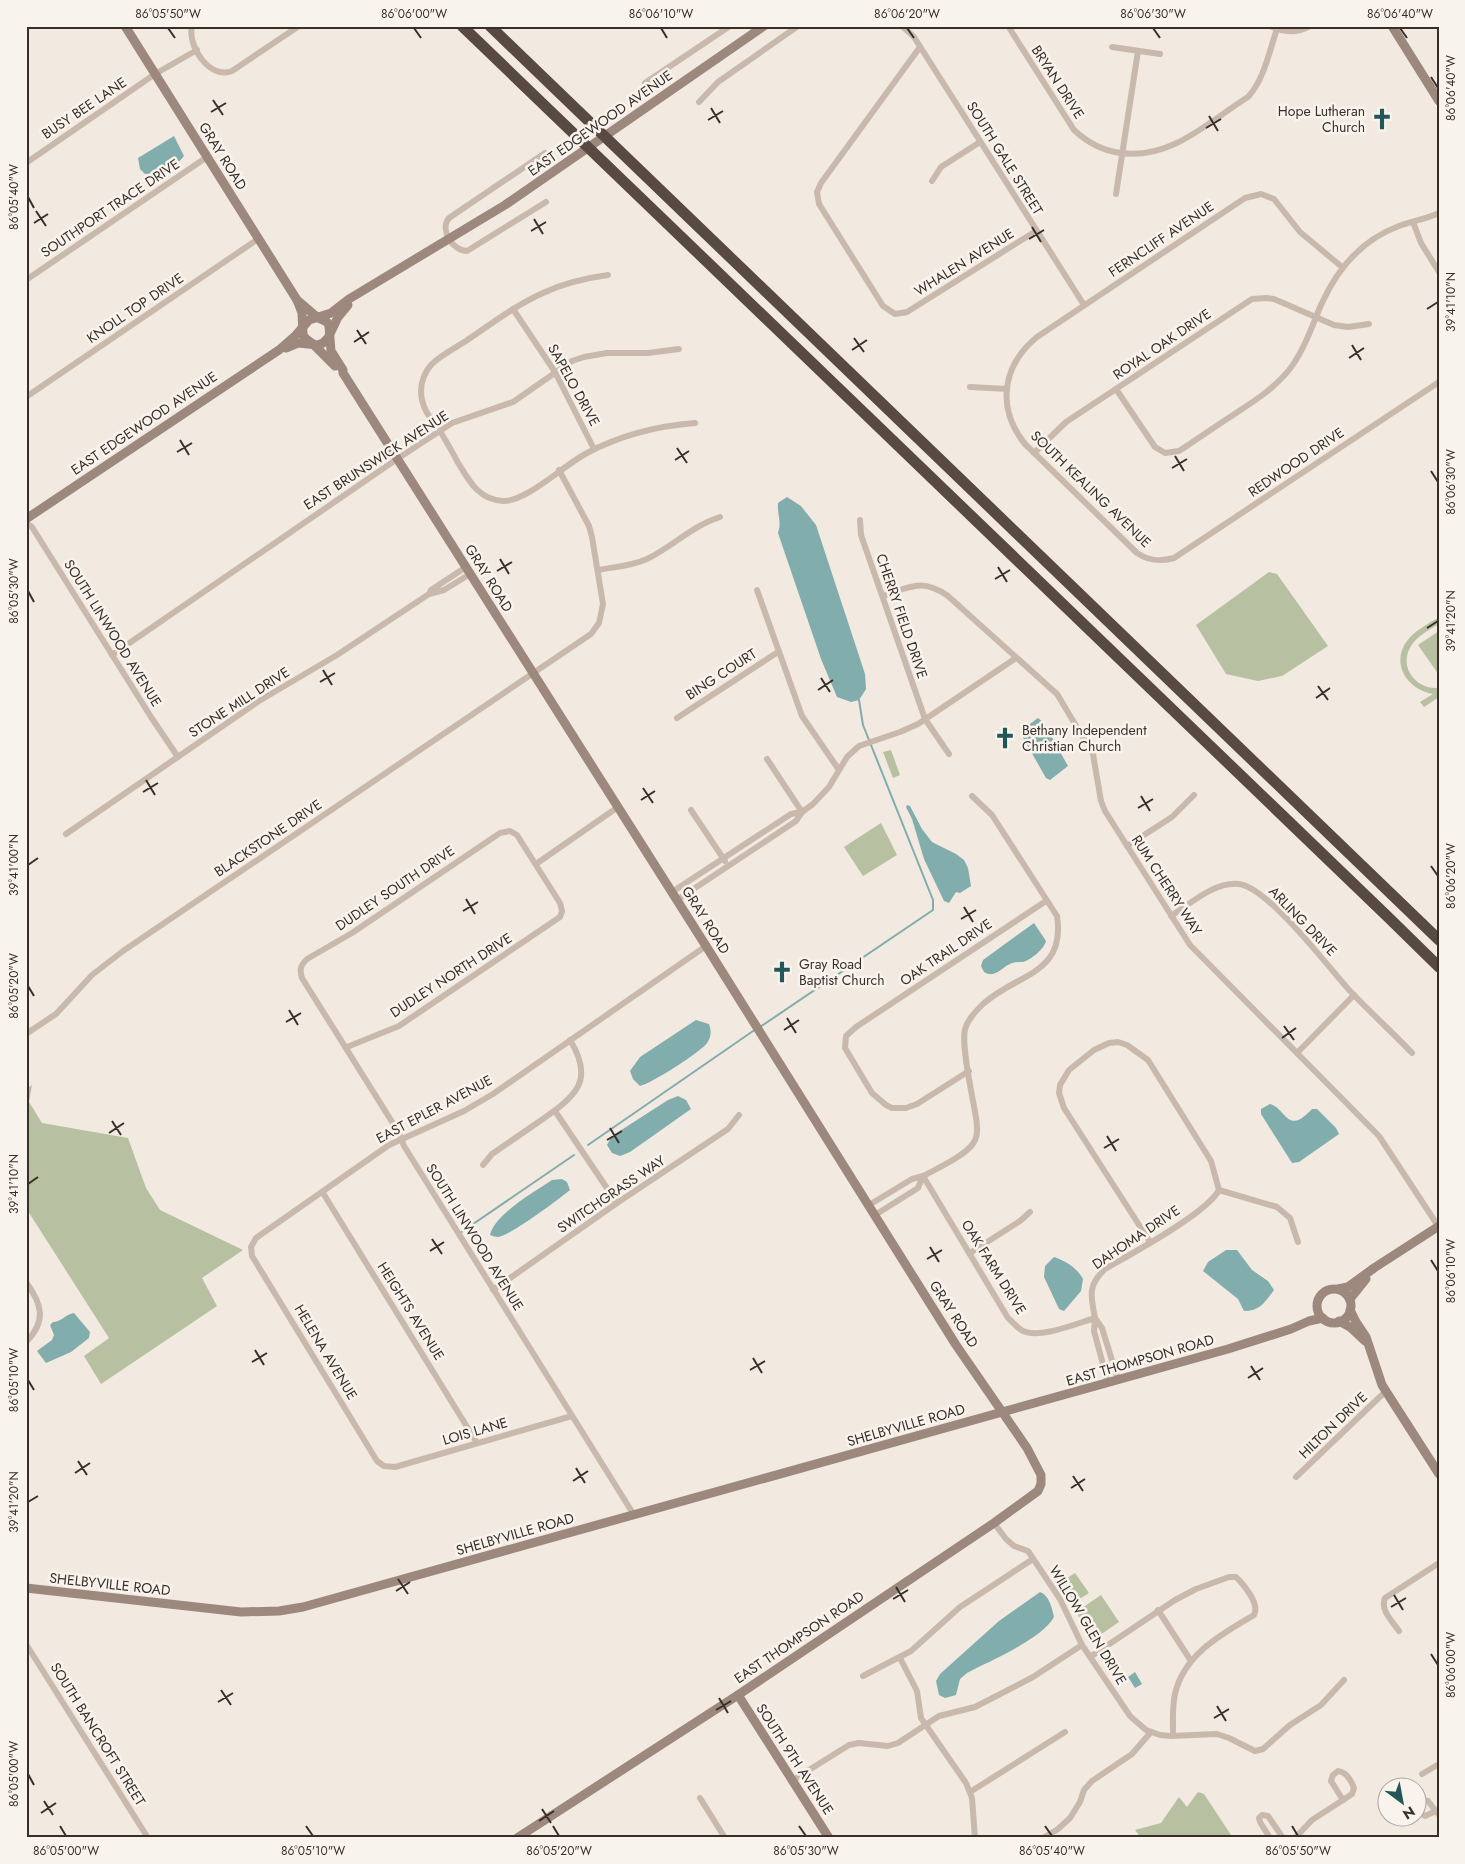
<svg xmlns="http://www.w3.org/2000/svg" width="1465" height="1864" font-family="Jost,sans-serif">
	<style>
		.green { fill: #b7c0a1 }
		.water { fill: #81adad }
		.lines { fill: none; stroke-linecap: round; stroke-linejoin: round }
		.stream { stroke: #81adad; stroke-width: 2 }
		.street { stroke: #c9b9ad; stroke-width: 6 }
		.secondary { stroke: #9d887e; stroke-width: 9 }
		.highway { stroke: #584943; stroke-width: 11 }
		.ticks { fill: none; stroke: #382f2b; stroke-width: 2 }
		.labels { text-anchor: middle; stroke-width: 5; stroke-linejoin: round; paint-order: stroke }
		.street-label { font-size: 14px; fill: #382f2b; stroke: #f9f3ed }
		.poi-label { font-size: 14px; fill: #382f2b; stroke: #f9f3ed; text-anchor: start }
		.neatline { fill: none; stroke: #382f2b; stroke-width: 2 }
		.ticks-label { font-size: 12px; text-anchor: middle; fill: #382f2b }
	</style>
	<rect width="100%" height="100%" fill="#f2e9e0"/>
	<g class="green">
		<polygon points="1269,572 1277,574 1328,646 1282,676 1258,681 1226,674 1196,625"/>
		<path d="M1439 617V624C1429 630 1417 636 1411 646 1398 667 1416 690 1439 688V697L1424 707 1420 702 1433 694C1408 690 1390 664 1407 641 1414 631 1428 624 1439 617Z"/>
		<polygon points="1439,631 1439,675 1418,645"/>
		<polygon points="891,750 900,775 893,778 883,752"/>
		<polygon points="881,823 897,855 863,876 844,847"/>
		<polygon points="32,1085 29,1102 42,1123 128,1138 146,1188 160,1210 243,1250 202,1278 217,1306 101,1384 84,1356 109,1338 26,1208 26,1089"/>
		<polygon points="1075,1573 1089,1593 1075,1602 1061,1582"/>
		<polygon points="1101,1595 1119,1622 1094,1639 1076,1612"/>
		<polygon points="1198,1792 1204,1794 1233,1838 1141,1838 1135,1830 1161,1823 1179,1797 1187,1807"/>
	</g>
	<g class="water">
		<path d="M174 136 184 156C176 167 158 174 145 174L140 169 138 158Z"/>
		<path d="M787 497 801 506 816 525 865 674 866 689 859 700 851 702 837 697 821 659 778 533C782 520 777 516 778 503Z"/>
		<polygon points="1038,718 1044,723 1068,766 1050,780 1046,778 1021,734 1023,729"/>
		<polygon points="907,805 910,806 922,829 932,842 956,854 964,860 968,868 971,886 960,893 956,892 949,903 944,901 924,859 912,819 906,807"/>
		<path d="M1034 923 1046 941C1045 948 1031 960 1023 962 1019 962 1016 962 1012 963 1001 967 996 979 984 972L981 966 983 960Z"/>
		<path d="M696 1020 709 1024C711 1030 712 1036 707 1043 701 1052 652 1083 640 1086L633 1079 630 1071 640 1057Z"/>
		<polygon points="678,1096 686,1100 691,1109 630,1152 620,1156 612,1153 607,1145 612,1136 668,1100"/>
		<path d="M1270 1104C1287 1109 1287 1136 1312 1109H1317L1336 1128 1339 1134 1299 1162 1292 1163 1261 1114V1109Z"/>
		<path d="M562 1179 567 1182 570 1190C559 1199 510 1236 498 1237 495 1237 493 1236 490 1235 495 1214 534 1192 552 1180Z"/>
		<path d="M1226 1250H1237L1252 1270 1268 1281 1274 1290C1265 1302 1260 1311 1244 1311L1238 1299 1203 1271 1208 1262Z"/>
		<path d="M1054 1257C1066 1261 1077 1268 1083 1279L1081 1291 1064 1311 1059 1309 1044 1277 1045 1266Z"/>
		<path d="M74 1313 90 1332 89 1338 71 1352 46 1363 37 1351 52 1340 54 1335 50 1325 53 1322C61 1322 66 1314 74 1313Z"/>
		<path d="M1040 1592C1049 1595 1052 1608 1054 1617 1042 1639 990 1661 967 1673L960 1679 956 1695 945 1698 939 1695 936 1681 940 1674 999 1621Z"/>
		<polygon points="1135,1672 1142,1684 1135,1688 1128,1677"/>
	</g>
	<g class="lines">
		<g class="stream">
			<polyline points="760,1027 933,910 933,900 863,725 859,700"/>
			<polyline points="588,1145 756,1029"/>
			<polyline points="460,1233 574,1155"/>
		</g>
		<g class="street">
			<path d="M192 26C187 45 209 80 232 71L299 26"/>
			<polyline points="902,26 914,37 1084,305"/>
			<path d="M1008 26 1074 130C1088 143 1103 151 1121 153 1171 160 1208 122 1248 97 1264 80 1269 52 1277 29"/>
			<path d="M1270 26C1284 33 1297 33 1310 26"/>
			<polyline points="920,47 821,183 817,192 819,204 883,306 895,314 907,312 1036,231"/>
			<polyline points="1112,47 1160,54"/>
			<polyline points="645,83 730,26"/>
			<polyline points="699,102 718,82 798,26"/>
			<path d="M545 153 449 218C439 230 453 251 467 251L546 202"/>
			<polyline points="26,163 155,74 197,50"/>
			<polyline points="932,181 941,167 980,142"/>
			<polyline points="1116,194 1138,51"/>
			<polyline points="1413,222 1421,243 1439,272"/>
			<path d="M1342 267 1300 232 1274 199 1261 194 1245 198 1037 337C1002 366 996 408 1025 444L1137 553C1149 561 1160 562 1174 558L1439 382"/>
			<path d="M608 275C586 278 564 283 543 293 516 305 491 324 466 341 455 348 441 355 432 364 425 371 421 382 421 391 421 408 431 419 440 431 446 441 452 451 457 461 468 479 478 500 503 501 526 502 564 465 587 453 621 435 656 426 695 423"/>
			<polyline points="26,280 207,157"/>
			<polyline points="513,309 555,372 594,449"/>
			<polyline points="970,387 1007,389"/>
			<path d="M1116 389 1155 447 1165 453 1179 451C1196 440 1213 428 1230 417 1251 403 1273 390 1289 370 1304 351 1312 326 1321 305 1337 269 1361 240 1399 226 1412 221 1426 219 1439 213"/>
			<polyline points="26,397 258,239"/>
			<polyline points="1034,453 1066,422 1252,299 1266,298 1274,299 1334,325 1348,327 1369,324"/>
			<polyline points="860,520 861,535 925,719 949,754"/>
			<polyline points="26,523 32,527 151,717 178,757"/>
			<polyline points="466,567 431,590 429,594 444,590 470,574"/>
			<path d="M598 570C614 567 632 566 647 559 672 547 692 526 720 517"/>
			<polyline points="757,590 802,716 839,770"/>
			<path d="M883 596C910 587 922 578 948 596L1057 694 1093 754 1101 801 1105 811 1190 945 1379 1136 1438 1226"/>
			<polyline points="112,655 397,459 452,423 513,402 572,361 584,357 607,353 648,353 679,349"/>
			<polyline points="677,718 778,652"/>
			<polyline points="767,759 802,812 813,804 829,787 847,757 859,746 900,732 918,724 1016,658"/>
			<path d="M972 796 992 815 1057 916C1066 975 1017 973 983 1004 976 1011 968 1019 965 1029 961 1045 972 1094 975 1112 977 1121 979 1134 974 1142 967 1155 936 1169 923 1176L1008 1318C1013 1322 1017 1328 1023 1331 1040 1339 1078 1323 1095 1318 1091 1296 1087 1286 1105 1269 1131 1254 1207 1213 1219 1190"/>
			<polyline points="691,810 725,861"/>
			<polyline points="66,834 259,701 337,655 429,594"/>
			<polyline points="1127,846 1172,817 1194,795"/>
			<polyline points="536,864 618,807"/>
			<polyline points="672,892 791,814 802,812 796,821 677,900"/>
			<path d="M1171 916C1190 904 1215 881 1239 884 1269 888 1328 967 1350 991 1370 1012 1392 1032 1412 1053"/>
			<polyline points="26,1034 56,1014 92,975 123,951 591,634 599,623 603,604 592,537 589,526 559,470"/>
			<path d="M347 1047 399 1026 560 917 562 911 560 903 517 835 510 831 500 833 352 933 307 959C301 965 299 969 302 978L399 1133 404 1146 634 1515"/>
			<polyline points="1297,1053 1354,995"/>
			<polyline points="969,1071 917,1104 906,1108 892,1108 886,1105 872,1093 845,1048 846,1036 856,1027 1046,901"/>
			<polyline points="555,1111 617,1203"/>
			<path d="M483 1165 492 1154C508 1143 524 1132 540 1121 574 1097 596 1082 570 1040"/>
			<polyline points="1219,1190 1277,1207 1290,1218 1298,1242"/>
			<polyline points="323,1193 477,1443"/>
			<polyline points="869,1205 912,1179 923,1176 918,1188 875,1215"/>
			<polyline points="1150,1242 1064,1108 1059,1093 1060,1085 1069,1070 1094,1050 1109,1043 1118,1042 1127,1045 1148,1060 1211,1161 1219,1190"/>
			<polyline points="970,1253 1020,1221 1030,1212"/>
			<path d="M26 1282C42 1304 47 1321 26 1342"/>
			<polyline points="493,1290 617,1203 728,1129 739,1115"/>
			<polyline points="1108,1383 1094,1331 1095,1318 1102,1328 1118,1380"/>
			<polyline points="572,1416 395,1467 384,1466 377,1461 252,1256 251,1247 256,1238 389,1145 464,1111 493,1094 706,946"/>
			<polyline points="1296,1477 1386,1391"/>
			<polyline points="994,1523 1006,1539 1014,1546 1028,1551 1060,1599 1082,1645 1130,1716 1146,1730 1160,1735 1171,1736 1217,1734 1229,1738 1255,1751 1263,1749 1290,1725 1321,1705 1344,1680"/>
			<polyline points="1158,1610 1191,1661"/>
			<path d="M1399 1631C1392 1621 1380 1610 1385 1598L1439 1563"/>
			<polyline points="26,1644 148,1838"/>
			<path d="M1090 1657 1175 1600 1196 1589 1229 1577H1236L1239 1580C1246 1588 1260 1604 1254 1615 1222 1634 1184 1654 1175 1694 1172 1707 1173 1722 1173 1736"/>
			<polyline points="900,1658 917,1691 921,1718 966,1783 972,1798 975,1838"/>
			<polyline points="863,1676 911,1651 960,1607 1033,1559"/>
			<path d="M1338 1771C1346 1772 1351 1780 1354 1788L1352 1794 1343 1800 1331 1781 1333 1775Z"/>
			<polyline points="1422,1774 1439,1764"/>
			<polyline points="793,1780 849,1745 859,1743 888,1746 898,1743 939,1716 975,1707 1033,1677 1082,1645"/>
			<polyline points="970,1792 1065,1732"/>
			<polyline points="700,1798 725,1838"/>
			<polyline points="1418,1804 1421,1800 1428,1801 1439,1815"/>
			<polyline points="1418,1812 1425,1816 1436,1811"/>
			<polyline points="1043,1838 1058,1829 1070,1818 1080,1802 1084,1790 1092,1781 1132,1754 1151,1732"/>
			<polyline points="1270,1838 1260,1822 1259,1818 1262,1815 1268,1816 1283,1838"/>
			<polyline points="1295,1838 1312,1820 1343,1800"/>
		</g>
		<g class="secondary">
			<polyline points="125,26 297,300 302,313 303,335 306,339 313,344 335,366"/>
			<polyline points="1392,26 1439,101"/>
			<polyline points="297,300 318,318 327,322 329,326 331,351 343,370 343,373 706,946 956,1345 1027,1448 1041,1475 1041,1484 1038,1491 994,1523 738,1695 517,1838"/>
			<polyline points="286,348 298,343 318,345 323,343 328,338 338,317 348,305"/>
			<polyline points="26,519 279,350 296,335 309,320 331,313 349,299 505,205 764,26"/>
			<polyline points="1338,1289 1348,1287 1374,1268 1439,1226"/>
			<circle cx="1334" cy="1306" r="17"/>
			<polyline points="1350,1299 1366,1279"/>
			<polyline points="1350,1310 1356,1322 1366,1337 1382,1385 1439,1474"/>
			<polyline points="1339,1321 1350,1327 1365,1341"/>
			<polyline points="26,1588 241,1612 279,1611 303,1607 1228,1349 1291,1329 1309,1321 1323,1318"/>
			<polyline points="738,1695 829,1838"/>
		</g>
		<g class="highway">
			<polyline points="462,26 1389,918 1439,967"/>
			<polyline points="490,26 1439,940"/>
		</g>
	</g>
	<path class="ticks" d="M168 28 175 38M414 28 421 38M661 28 667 38M907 28 914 38M1153 28 1160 38M1400 28 1407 38M1431 77 1438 88M213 100 223 115M711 108 720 123M211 112 226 103M1209 116 1218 131M708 120 723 111M1206 128 1221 119M28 197 34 208M36 211 46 226M534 219 543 234M34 223 48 214M1032 227 1041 242M531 231 546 222M1029 239 1044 230M1427 309 1438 302M357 330 366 344M854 338 864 352M354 342 369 332M1352 345 1361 360M852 350 867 340M1349 358 1364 348M180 440 189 455M677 448 687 463M177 452 192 443M1175 456 1184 471M675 460 689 451M1172 468 1187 459M1431 471 1438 482M500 559 509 574M998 567 1007 582M497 571 512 562M995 579 1010 570M28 591 34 602M1427 628 1438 621M323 670 332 685M821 678 830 692M320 682 335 673M1318 686 1328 700M818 690 833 680M1316 698 1330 688M146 780 155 795M643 788 653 803M143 792 158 783M1141 796 1150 811M641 800 655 791M1138 808 1153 799M28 865 38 858M1431 866 1438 876M466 899 475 914M964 907 973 922M463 911 478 902M961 919 976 910M28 986 34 996M289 1010 298 1025M787 1018 796 1033M286 1022 301 1013M1284 1026 1294 1040M784 1030 799 1020M1282 1038 1296 1028M112 1121 121 1135M610 1128 619 1143M109 1133 124 1123M1107 1136 1116 1151M607 1140 622 1131M1104 1148 1119 1139M28 1184 38 1177M432 1239 442 1254M930 1247 939 1262M430 1251 444 1242M927 1259 942 1250M1431 1260 1438 1271M255 1350 264 1365M753 1358 762 1373M252 1362 267 1353M1251 1366 1260 1380M750 1370 765 1361M1248 1378 1263 1368M28 1380 34 1390M78 1461 87 1475M576 1468 585 1483M75 1473 90 1463M1073 1476 1083 1491M573 1481 588 1471M1071 1488 1085 1479M28 1502 38 1496M398 1579 408 1594M896 1587 905 1602M396 1591 410 1582M1394 1595 1403 1610M893 1599 908 1590M1391 1607 1406 1598M1431 1654 1438 1665M221 1690 231 1705M719 1698 728 1713M218 1702 233 1693M1217 1706 1226 1721M716 1710 731 1701M1214 1718 1229 1709M28 1774 34 1785M44 1801 53 1815M542 1809 551 1823M41 1813 56 1803M539 1821 554 1811M60 1826 66 1836M306 1826 313 1836M553 1826 559 1836M799 1826 806 1836M1045 1826 1052 1836M1292 1826 1298 1836"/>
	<defs>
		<g id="church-bare" transform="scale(1.725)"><path d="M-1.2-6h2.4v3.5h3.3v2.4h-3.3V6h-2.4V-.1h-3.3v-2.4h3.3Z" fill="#235657" stroke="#f9f3ed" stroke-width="2.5" paint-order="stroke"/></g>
	</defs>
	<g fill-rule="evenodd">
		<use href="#church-bare" x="1382" y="119"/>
		<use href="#church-bare" x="1005" y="738"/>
		<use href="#church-bare" x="782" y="972"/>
	</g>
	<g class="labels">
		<g class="street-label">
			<text transform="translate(1058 82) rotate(57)" y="5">BRYAN DRIVE</text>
			<text transform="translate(84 108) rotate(-34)" y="5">BUSY BEE LANE</text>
			<text transform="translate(600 123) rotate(-35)" y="5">EAST EDGEWOOD AVENUE</text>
			<text transform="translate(223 156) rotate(58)" y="5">GRAY ROAD</text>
			<text transform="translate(1005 158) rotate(58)" y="5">SOUTH GALE STREET</text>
			<text transform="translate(110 208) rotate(-34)" y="5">SOUTHPORT TRACE DRIVE</text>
			<text transform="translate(1161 239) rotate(-34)" y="5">FERNCLIFF AVENUE</text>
			<text transform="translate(964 262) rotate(-32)" y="5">WHALEN AVENUE</text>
			<text transform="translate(135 308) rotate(-34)" y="5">KNOLL TOP DRIVE</text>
			<text transform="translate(1162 344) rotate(-34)" y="5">ROYAL OAK DRIVE</text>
			<text transform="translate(574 385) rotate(61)" y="5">SAPELO DRIVE</text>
			<text transform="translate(144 423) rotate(-34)" y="5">EAST EDGEWOOD AVENUE</text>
			<text transform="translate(376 460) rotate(-33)" y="5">EAST BRUNSWICK AVENUE</text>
			<text transform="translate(1296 462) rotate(-34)" y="5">REDWOOD DRIVE</text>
			<text transform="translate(1091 489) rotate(44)" y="5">SOUTH KEALING AVENUE</text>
			<text transform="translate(489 578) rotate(58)" y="5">GRAY ROAD</text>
			<text transform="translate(902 616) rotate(71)" y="5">CHERRY FIELD DRIVE</text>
			<text transform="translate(113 633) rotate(58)" y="5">SOUTH LINWOOD AVENUE</text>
			<text transform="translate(721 674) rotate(-33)" y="5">BING COURT</text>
			<text transform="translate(239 702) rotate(-33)" y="5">STONE MILL DRIVE</text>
			<text transform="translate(268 838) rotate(-34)" y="5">BLACKSTONE DRIVE</text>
			<text transform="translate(1167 885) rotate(57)" y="5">RUM CHERRY WAY</text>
			<text transform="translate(395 888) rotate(-34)" y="5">DUDLEY SOUTH DRIVE</text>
			<text transform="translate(706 920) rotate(58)" y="5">GRAY ROAD</text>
			<text transform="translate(1303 921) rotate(46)" y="5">ARLING DRIVE</text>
			<text transform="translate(946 952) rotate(-34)" y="5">OAK TRAIL DRIVE</text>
			<text transform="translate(451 975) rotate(-33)" y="5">DUDLEY NORTH DRIVE</text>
			<text transform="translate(434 1109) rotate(-28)" y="5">EAST EPLER AVENUE</text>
			<text transform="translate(611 1194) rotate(-34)" y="5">SWITCHGRASS WAY</text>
			<text transform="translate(475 1237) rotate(58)" y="5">SOUTH LINWOOD AVENUE</text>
			<text transform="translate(1136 1237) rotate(-34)" y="5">DAHOMA DRIVE</text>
			<text transform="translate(994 1267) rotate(58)" y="5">OAK FARM DRIVE</text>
			<text transform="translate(411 1311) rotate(58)" y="5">HEIGHTS AVENUE</text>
			<text transform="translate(954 1314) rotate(57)" y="5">GRAY ROAD</text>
			<text transform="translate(326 1352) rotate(59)" y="5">HELENA AVENUE</text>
			<text transform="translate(1140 1360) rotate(-16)" y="5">EAST THOMPSON ROAD</text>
			<text transform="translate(906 1425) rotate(-16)" y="5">SHELBYVILLE ROAD</text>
			<text transform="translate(1333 1425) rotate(-44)" y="5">HILTON DRIVE</text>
			<text transform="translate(475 1431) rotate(-16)" y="5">LOIS LANE</text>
			<text transform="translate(515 1534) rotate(-16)" y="5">SHELBYVILLE ROAD</text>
			<text transform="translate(110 1584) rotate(6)" y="5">SHELBYVILLE ROAD</text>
			<text transform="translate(1088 1625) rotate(59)" y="5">WILLOW GLEN DRIVE</text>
			<text transform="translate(799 1637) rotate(-34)" y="5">EAST THOMPSON ROAD</text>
			<text transform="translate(98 1734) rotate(58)" y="5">SOUTH BANCROFT STREET</text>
			<text transform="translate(795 1759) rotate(57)" y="5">SOUTH 9TH AVENUE</text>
		</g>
		<g class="poi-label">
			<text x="1365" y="116" text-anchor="end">Hope Lutheran<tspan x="1365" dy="16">Church</tspan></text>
			<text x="1022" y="735">Bethany Independent<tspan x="1022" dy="16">Christian Church</tspan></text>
			<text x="799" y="969">Gray Road<tspan x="799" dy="16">Baptist Church</tspan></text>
		</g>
	</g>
	<rect width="1465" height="1864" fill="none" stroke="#f9f3ed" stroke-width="55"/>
	<g transform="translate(1402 1802) rotate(148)"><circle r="24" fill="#f9f3ed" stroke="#aca59f"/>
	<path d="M0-4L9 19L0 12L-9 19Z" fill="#235657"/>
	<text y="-8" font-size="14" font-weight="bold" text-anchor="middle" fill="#382f2b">N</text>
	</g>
	<rect x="28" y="28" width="1410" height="1808" class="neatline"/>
	<g class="ticks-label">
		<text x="168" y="18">86°05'50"W</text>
		<text x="414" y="18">86°06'00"W</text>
		<text x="661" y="18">86°06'10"W</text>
		<text x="907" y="18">86°06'20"W</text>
		<text x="1153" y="18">86°06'30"W</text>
		<text x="1400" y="18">86°06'40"W</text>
		<text transform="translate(1451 88) rotate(-90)" y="4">86°06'40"W</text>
		<text transform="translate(14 197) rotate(-90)" y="4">86°05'40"W</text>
		<text transform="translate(1451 302) rotate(-90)" y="4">39°41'10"N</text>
		<text transform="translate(1451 482) rotate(-90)" y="4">86°06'30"W</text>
		<text transform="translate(14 591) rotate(-90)" y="4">86°05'30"W</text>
		<text transform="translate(1451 621) rotate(-90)" y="4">39°41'20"N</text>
		<text transform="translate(14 865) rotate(-90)" y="4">39°41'00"N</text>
		<text transform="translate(1451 876) rotate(-90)" y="4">86°06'20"W</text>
		<text transform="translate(14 986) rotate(-90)" y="4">86°05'20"W</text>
		<text transform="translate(14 1184) rotate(-90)" y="4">39°41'10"N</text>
		<text transform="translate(1451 1271) rotate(-90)" y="4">86°06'10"W</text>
		<text transform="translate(14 1380) rotate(-90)" y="4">86°05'10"W</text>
		<text transform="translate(14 1502) rotate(-90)" y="4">39°41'20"N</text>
		<text transform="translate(1451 1665) rotate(-90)" y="4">86°06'00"W</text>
		<text transform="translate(14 1774) rotate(-90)" y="4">86°05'00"W</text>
		<text x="66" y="1855">86°05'00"W</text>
		<text x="313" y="1855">86°05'10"W</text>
		<text x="559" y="1855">86°05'20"W</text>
		<text x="806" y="1855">86°05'30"W</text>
		<text x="1052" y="1855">86°05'40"W</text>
		<text x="1298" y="1855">86°05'50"W</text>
	</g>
</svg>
